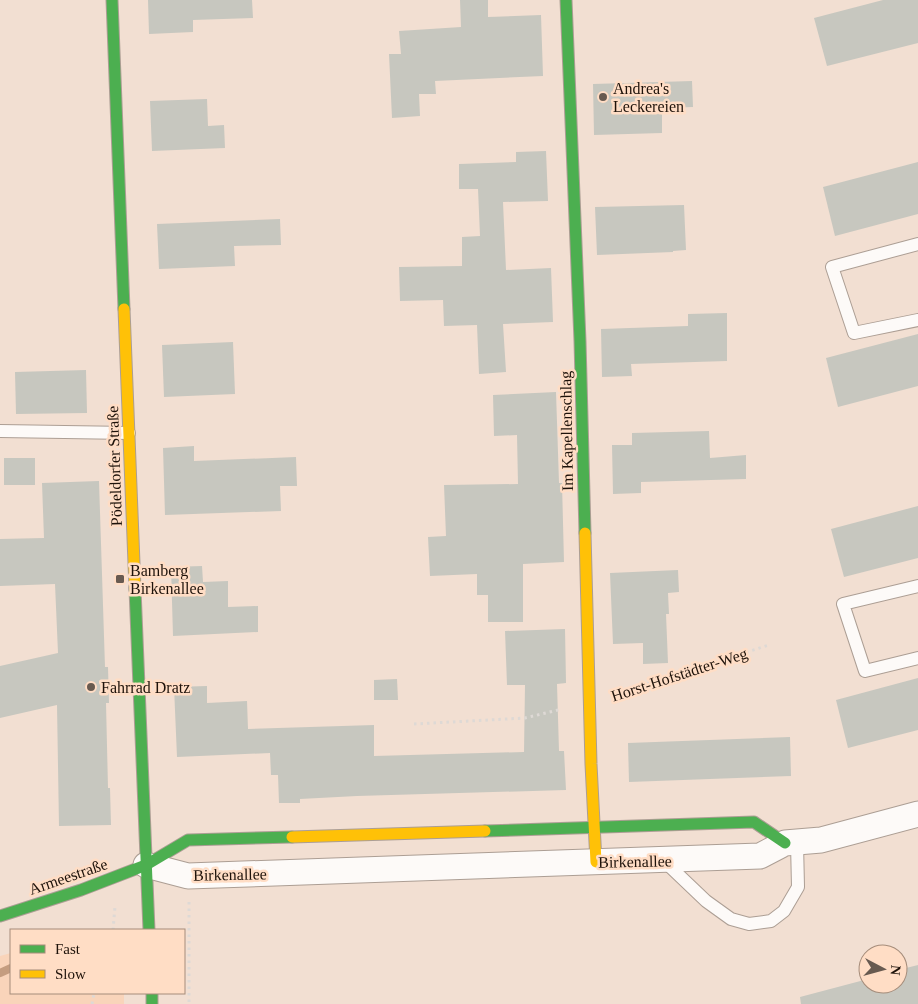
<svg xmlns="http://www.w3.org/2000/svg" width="918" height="1004" font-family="Georgia,serif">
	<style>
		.green { fill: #f9d4ba }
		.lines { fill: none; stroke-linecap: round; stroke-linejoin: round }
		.stream { stroke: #c59d80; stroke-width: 8 }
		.building { fill: #c7c7bf }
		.lane-casing { stroke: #ac9e94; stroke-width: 14 }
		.street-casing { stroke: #ac9e94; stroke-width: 27 }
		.fast-casing { stroke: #ac9e94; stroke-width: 13 }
		.slow-casing { stroke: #ac9e94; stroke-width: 13 }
		.path { stroke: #ded9d5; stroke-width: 3; stroke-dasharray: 2.5 4; stroke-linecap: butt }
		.lane { stroke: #fdfaf8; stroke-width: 12 }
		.street { stroke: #fdfaf8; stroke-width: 25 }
		.fast { stroke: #4caf50; stroke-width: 11 }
		.slow { stroke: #ffc107; stroke-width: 11 }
		.poi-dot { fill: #685a50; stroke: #ffddc5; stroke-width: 2 }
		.labels { text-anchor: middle; stroke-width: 5; stroke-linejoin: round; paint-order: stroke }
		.poi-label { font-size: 16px; fill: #1e120a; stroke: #ffddc5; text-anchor: start }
		.street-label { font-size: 16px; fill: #1e120a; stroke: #ffddc5 }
	</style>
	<rect width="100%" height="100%" fill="#f2dfd2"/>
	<polygon class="green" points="11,953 11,993 124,993 124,1004 0,1004 0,956"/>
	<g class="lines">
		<polyline class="stream" points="0,973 11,968"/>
	</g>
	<g class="building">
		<polygon points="148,0 252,0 253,18 193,20 193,32 149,34"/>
		<polygon points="460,0 488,0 488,17 541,15 543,76 435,81 436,94 419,94 420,116 392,118 389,54 401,54 399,31 461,27"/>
		<polygon points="883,0 918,0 918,43 827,66 814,18"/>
		<polygon points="692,81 693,107 662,108 662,133 594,135 593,84"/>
		<polygon points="207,99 208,126 224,125 225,148 152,151 150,101"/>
		<polygon points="546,151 548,201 503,202 506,270 551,268 553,322 503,324 506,372 479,374 477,325 444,326 443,300 400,301 399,267 462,266 462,237 480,236 478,189 459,189 459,164 516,162 516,152"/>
		<polygon points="918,162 918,214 835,236 823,187"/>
		<polygon points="684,205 686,250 673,251 673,252 597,255 595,207"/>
		<polygon points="280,219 281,245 234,246 235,266 159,269 157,224"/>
		<polygon points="727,313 727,361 631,364 632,376 602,377 601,329 688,326 688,314"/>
		<polygon points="918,334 918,386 838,407 826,358"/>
		<polygon points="233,342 235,394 164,397 162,345"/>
		<polygon points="86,370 87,413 16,414 15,372"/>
		<polygon points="556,392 559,483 562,483 564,562 523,564 523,622 488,622 488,595 477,595 477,574 430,576 428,537 446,536 444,485 518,484 517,435 494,436 493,395"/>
		<polygon points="709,431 710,458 746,455 746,479 641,482 641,493 613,494 612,445 632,445 632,433"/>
		<polygon points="194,446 194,461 296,457 297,486 280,486 281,511 165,515 163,448"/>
		<rect x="4" y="458" width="31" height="27"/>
		<polygon points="99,481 105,667 108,667 109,703 106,703 108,788 110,788 111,825 59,826 57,705 0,718 0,666 58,653 55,584 0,586 0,539 44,538 42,483"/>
		<polygon points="918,506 918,558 844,577 831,529"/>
		<polygon points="202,566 203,582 228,581 228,607 258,606 258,632 173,636 171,567"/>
		<polygon points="678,570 679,592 668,593 669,614 666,614 668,663 643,664 643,643 613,644 610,573"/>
		<polygon points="565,629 566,683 557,684 559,751 564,751 566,790 357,796 300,799 300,803 279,803 278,775 271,775 270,753 177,757 174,687 207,686 207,703 247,701 248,729 374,725 374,756 524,752 525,685 507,685 505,631"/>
		<polygon points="918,678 918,730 848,748 836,700"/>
		<polygon points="397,679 398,700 374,700 374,680"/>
		<polygon points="790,737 791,776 629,782 628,743"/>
		<polygon points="918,965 918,1004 801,1004 800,997 868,979 868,984 898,984 898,970"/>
	</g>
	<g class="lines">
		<g class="lane-casing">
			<g id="lane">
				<polyline points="918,244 832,267 854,333 918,320"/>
				<polyline points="0,431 129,433"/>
				<polyline points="918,586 843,604 865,671 918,658"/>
				<polyline points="663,860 706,901 731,919 749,924 771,921 784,911 798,887 797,843"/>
			</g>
		</g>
		<g class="street-casing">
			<polyline id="street" points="146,865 188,876 760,856 785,843 821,840 918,814"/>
		</g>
		<g class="fast-casing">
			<g id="fast">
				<polyline points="112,0 124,309"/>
				<polyline points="566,0 580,341 585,533"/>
				<polyline points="135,589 149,930"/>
				<polyline points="485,831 754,822 785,843"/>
				<polyline points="0,916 81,890 146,865 188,840 292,837"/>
				<polyline points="152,993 152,1004"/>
			</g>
		</g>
		<g class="slow-casing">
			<g id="slow">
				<polyline points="124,309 135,589"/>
				<polyline points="585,533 591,764 596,862"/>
				<polyline points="292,837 485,831"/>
			</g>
		</g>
		<g class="path">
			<polyline points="616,694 769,645"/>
			<polyline points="414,724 525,718 562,709"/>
			<polyline points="189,902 189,1004"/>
			<polyline points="113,930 115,906"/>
			<polyline points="92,1004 94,993"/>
		</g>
		<use href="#lane" class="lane"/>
		<use href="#street" class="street"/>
		<use href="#fast" class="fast"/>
		<use href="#slow" class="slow"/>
	</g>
	<g class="poi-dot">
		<circle cx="603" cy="97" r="5"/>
		<rect x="115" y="574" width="10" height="10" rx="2.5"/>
		<circle cx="91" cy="687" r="5"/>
	</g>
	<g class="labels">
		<g class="poi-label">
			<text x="613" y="94">Andrea's<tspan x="613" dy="18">Leckereien</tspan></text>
			<text x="130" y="576">Bamberg<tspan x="130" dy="18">Birkenallee</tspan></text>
			<text x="101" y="693">Fahrrad Dratz</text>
		</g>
		<g class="street-label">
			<text transform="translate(566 431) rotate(-91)" y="6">Im Kapellenschlag</text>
			<text transform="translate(114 466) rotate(-92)" y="6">Pödeldorfer Straße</text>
			<text transform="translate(679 674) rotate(-18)" y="6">Horst-Hofstädter-Weg</text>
			<text transform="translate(635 861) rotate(-1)" y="6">Birkenallee</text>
			<text transform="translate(230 874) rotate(-1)" y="6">Birkenallee</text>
			<text transform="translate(68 876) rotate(-19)" y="6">Armeestraße</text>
		</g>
	</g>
	<rect x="10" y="929" width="175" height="65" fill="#ffddc5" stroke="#a58c7a"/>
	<rect x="20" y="945" width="25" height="8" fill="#4caf50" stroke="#a58c7a"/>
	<text x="55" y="954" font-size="15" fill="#1e120a">Fast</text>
	<rect x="20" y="970" width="25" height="8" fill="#ffc107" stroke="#a58c7a"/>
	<text x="55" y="979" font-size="15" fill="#1e120a">Slow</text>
	<g transform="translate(883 969) rotate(96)"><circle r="24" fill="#ffddc5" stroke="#a58c7a"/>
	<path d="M0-4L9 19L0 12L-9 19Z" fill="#685a50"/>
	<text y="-8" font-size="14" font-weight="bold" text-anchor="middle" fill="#1e120a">N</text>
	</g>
</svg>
